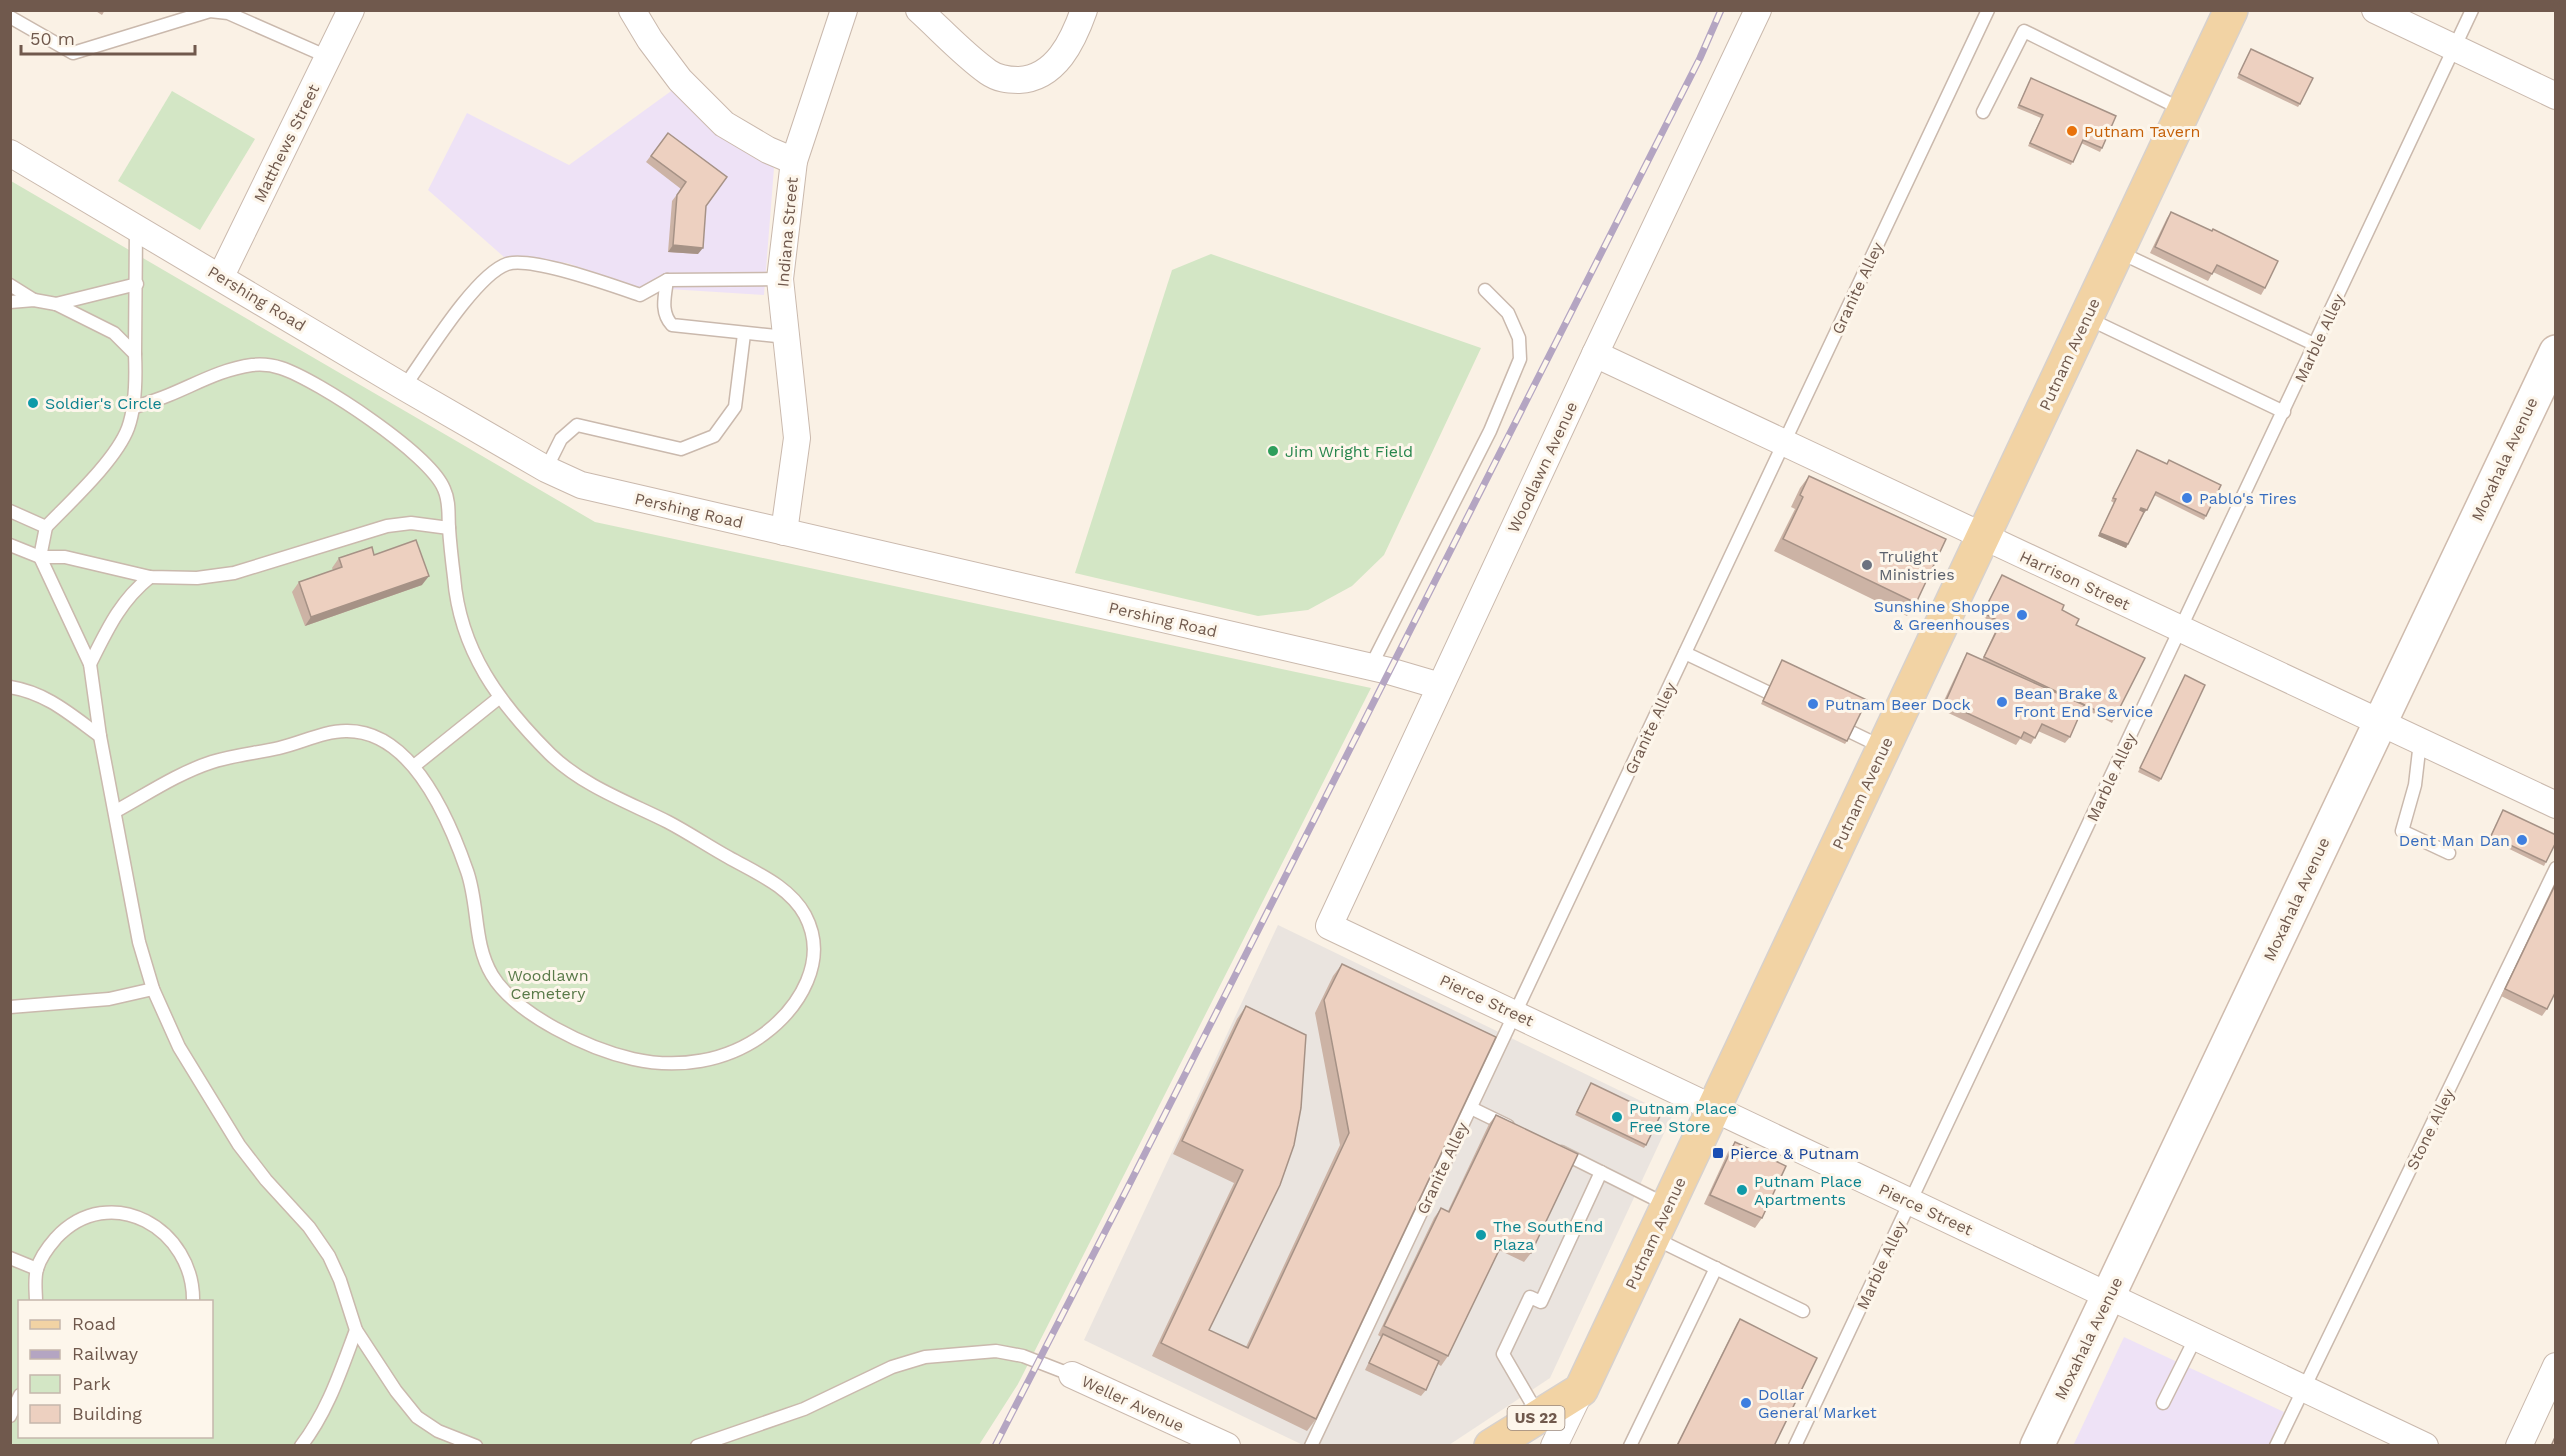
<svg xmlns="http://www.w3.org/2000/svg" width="2566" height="1456" font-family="'Work Sans',sans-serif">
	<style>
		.industrial { fill: #eae4df }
		.education { fill: #eee2f6 }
		.green { fill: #d3e6c5; fill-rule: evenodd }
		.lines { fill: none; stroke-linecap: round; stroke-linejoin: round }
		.lane-casing { stroke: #cab9ad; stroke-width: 15 }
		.street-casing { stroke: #cab9ad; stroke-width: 28 }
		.secondary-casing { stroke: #cfbbad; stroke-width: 36 }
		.primary-casing { stroke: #d7d1cd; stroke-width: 36 }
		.lane { stroke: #fff; stroke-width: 12 }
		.street { stroke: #fff; stroke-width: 26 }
		.secondary { stroke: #fff; stroke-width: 33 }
		.primary { stroke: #f2d3a4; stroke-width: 33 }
		.rail-casing { stroke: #b4a5c2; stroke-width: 7 }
		.rail { stroke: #fdf6eb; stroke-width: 4.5; stroke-dasharray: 14; stroke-linecap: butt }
		.wall { fill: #ccb3a5 }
		.shaded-wall { fill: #a69286 }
		.building { fill: #edd0c0; stroke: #a69286; stroke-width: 1.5 }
		.food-dot { fill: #e8710a; stroke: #fdf6eb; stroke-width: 2 }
		.culture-dot { fill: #0f9aa8; stroke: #fdf6eb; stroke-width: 2 }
		.leisure-dot { fill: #2e9e5b; stroke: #fdf6eb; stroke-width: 2 }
		.shop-dot { fill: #3f7fe0; stroke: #fdf6eb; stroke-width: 2 }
		.worship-dot { fill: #6b7280; stroke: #fdf6eb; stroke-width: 2 }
		.transit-dot { fill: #1a4fb4; stroke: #fdf6eb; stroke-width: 2 }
		.labels { text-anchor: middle; stroke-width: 6; stroke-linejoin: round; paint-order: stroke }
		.shield { fill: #fdf6eb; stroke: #9a887c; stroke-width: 1.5 }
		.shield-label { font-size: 15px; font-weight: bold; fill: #70594d }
		.food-label { font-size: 16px; fill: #c56008; stroke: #fdf6eb; text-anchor: start }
		.street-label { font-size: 16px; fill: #70594d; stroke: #fdf6eb }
		.culture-label { font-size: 16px; fill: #0d838f; stroke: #fdf6eb; text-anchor: start }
		.leisure-label { font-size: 16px; fill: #27864d; stroke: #fdf6eb; text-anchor: start }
		.shop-label { font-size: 16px; fill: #366cbe; stroke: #fdf6eb; text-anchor: start }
		.worship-label { font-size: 16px; fill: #5b616d; stroke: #fdf6eb; text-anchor: start }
		.park-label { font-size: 16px; fill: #597a49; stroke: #fdf6eb }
		.transit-label { font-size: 16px; fill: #164399; stroke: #fdf6eb; text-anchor: start }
	</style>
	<rect width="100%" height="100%" fill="#faf1e5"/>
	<polygon class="industrial" points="1278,925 1672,1116 1550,1378 1449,1445 1303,1445 1084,1340"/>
	<g class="education">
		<polygon points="674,89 774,168 764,295 637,287 567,263 504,257 428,190 467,113 569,165"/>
		<polygon points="2124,1337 2284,1412 2269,1445 2073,1446"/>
	</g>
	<g class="green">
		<polygon points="172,91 255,139 200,230 118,181"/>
		<path d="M11 181 595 522 1371 688 1018 1384 979 1445 11 1446ZM20 1302H212V1436H20Z"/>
		<polygon points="1211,254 1481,348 1384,555 1352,586 1308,610 1258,616 1075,573 1172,270"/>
	</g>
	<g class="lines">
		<g class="lane-casing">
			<g id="lane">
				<polyline points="10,17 73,53 210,11 228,13 328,57"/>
				<polyline points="1983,112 2024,31 2183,110"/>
				<polyline points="2119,252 2316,345"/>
				<path d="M667 280C665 296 660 312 672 325L786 337"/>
				<polyline points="10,285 34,300"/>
				<path d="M10 302 34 300 56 304 114 333 135 354C136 377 136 406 128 428 116 460 70 502 46 527L10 511"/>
				<polyline points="56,304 137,284"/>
				<polyline points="2087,318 2284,412"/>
				<polyline points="135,354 136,227"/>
				<path d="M404 387C425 358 475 275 507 264 531 256 614 286 640 295L667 280 780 279"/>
				<polyline points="546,469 561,439 577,425 681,449 714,436 735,407 744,334"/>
				<polyline points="46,527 40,557 90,664 100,736 139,942 153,989 179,1047 239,1145 266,1180 309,1227 329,1256 340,1280 356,1330 396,1391 417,1417 438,1431 476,1446"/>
				<polyline points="10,545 40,557 65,557 150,577 197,578 234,573 387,526 411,523 449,528"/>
				<polyline points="1685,653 1767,692"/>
				<path d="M90 664C107 630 120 601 150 577"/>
				<polyline points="1371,666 1490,431 1520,359 1519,338 1508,313 1485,290"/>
				<path d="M10 687C47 693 71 715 100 736"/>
				<polyline points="1851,732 1882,747"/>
				<polyline points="2420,742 2415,785 2402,831 2449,853"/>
				<polyline points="414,766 500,697"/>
				<path d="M116 811C147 794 178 773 212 762 234 755 257 753 279 748 301 743 324 731 346 731 412 730 449 819 467 871 479 905 473 943 492 975 516 1015 589 1049 633 1059 678 1069 726 1062 764 1034 800 1007 829 960 805 915 789 886 756 873 728 857 708 846 689 833 668 822 628 802 583 786 550 754 499 703 460 651 454 577 452 561 450 544 449 528 448 515 450 502 444 489 430 454 318 380 281 368 272 365 261 364 252 365 222 369 196 384 169 395 157 400 144 404 132 408"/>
				<polyline points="10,1007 109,999 153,989"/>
				<polyline points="1471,1108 1508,1126"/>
				<polyline points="1561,1152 1667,1205"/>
				<polyline points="1654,1238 1803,1311"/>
				<polyline points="10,1258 37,1269"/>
				<path d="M36 1302C36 1292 34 1279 37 1269 40 1258 49 1246 56 1238 110 1180 195 1229 193 1302"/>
				<polyline points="2163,1403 2196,1337"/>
				<polyline points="10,1416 20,1395"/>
				<polyline points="1539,1416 1503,1354 1530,1297 1541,1302 1601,1172"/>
				<path d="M301 1446C328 1411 341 1370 356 1330"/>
				<polyline points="697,1446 804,1409 892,1367 925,1357 996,1351 1023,1356 1072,1375"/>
				<polyline points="1311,1446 1988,10"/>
				<polyline points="1630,1446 1716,1268"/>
				<polyline points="1795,1446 2472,10"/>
				<polyline points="2276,1446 2556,868"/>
			</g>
		</g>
		<g class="street-casing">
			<g id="street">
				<polyline points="632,10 650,40 680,80 724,124 768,150 794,161"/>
				<path d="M919 10C942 31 964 55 988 72 998 79 1008 80 1019 80 1056 78 1073 41 1084 10"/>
				<polyline points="1758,10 1595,354 1329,926 2425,1446"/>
				<polyline points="2375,10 2556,96"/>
				<polyline points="10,153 404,387 546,469 581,485 1389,671 1440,686"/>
				<polyline points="221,276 351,10"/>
				<polyline points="1595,354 2556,805"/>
				<polyline points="784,532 797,438 780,279 794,161 844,10"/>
				<polyline points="1072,1375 1227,1446"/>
				<polyline points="1554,1446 1581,1390"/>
				<polyline points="2519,1446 2556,1366"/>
			</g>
		</g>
		<g class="secondary-casing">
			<polyline id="secondary" points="2037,1446 2556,352"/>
		</g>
		<g class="primary-casing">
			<polyline id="primary" points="1491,1446 1581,1390 2231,10"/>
		</g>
		<use href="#lane" class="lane"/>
		<use href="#street" class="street"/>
		<use href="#secondary" class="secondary"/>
		<use href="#primary" class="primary"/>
		<g class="rail-casing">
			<polyline id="rail" points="995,1446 1129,1185 1700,58 1721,10"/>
		</g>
		<use href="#rail" class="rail"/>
	</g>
	<g class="wall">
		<polygon points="94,10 105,10 102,15"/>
		<polygon points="2251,49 2300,104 2298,107 2237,78"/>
		<polygon points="2031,78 2102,148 2100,152 2081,143 2071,165 2028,146 2041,118 2017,108"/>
		<polygon points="668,133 706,206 698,254 668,252 672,201 681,189 646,162"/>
		<polygon points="2171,212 2265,288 2261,295 2213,272 2208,281 2150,253 2167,218"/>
		<polygon points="2137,450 2166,464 2169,460 2206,516 2204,520 2154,495 2144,513 2126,548 2098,536 2114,503 2111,501"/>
		<polygon points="1809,476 1916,603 1907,616 1774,551 1795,509 1791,507 1800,488"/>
		<polygon points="374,555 422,585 305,626 292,592 299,582 333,570 332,568 339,558"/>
		<polygon points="2002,575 2062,610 2076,625 2114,719 2112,723 2083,708 2070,737 2065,743 2038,731 2031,744 2020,739 2016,745 1940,709 1963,660 1967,653 1982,660 1998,625 1981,616"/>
		<polygon points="1782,660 1847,741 1845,744 1761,704"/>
		<polygon points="2185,675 2161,779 2159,782 2138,772"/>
		<polygon points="2503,810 2546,862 2544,866 2489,839"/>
		<polygon points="2556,880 2556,991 2547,1009 2542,1016 2501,996"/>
		<polygon points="1342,964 1496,1037 1316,1419 1307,1431 1152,1356 1234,1183 1173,1154 1237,1019 1246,1006 1306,1035 1209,1330 1246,1347 1340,1145 1315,1013 1333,976"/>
		<polygon points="1591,1083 1646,1145 1644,1148 1575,1115"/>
		<polygon points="1496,1115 1531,1253 1524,1262 1499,1250 1448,1356 1441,1366 1438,1364 1426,1390 1421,1396 1365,1370 1381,1337 1378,1335 1434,1218 1441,1208 1448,1211 1489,1124"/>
		<polygon points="1735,1142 1762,1218 1755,1228 1704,1204 1728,1152"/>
		<polygon points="1740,1319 1774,1446 1676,1446 1737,1323"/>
	</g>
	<g class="shaded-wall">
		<polygon points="673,245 703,248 698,254 668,252"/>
		<polygon points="2141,508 2147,510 2144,513 2139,511"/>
		<polygon points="2100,533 2128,544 2126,548 2098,536"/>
		<polygon points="429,576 422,585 305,626 311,617"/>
	</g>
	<g class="building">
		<polygon points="2251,49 2313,78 2300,104 2239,74"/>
		<polygon points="2031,78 2116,116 2102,148 2083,140 2073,162 2030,143 2043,115 2019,105"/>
		<polygon points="668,133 727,177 706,206 703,248 673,245 677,195 686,182 651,156"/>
		<polygon points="2171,212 2212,231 2213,229 2278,261 2265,288 2217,265 2212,274 2155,247"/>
		<polygon points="2137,450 2167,464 2169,460 2221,485 2206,516 2156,492 2147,510 2141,508 2140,510 2144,512 2128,544 2100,533 2116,499 2113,498"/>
		<polygon points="1809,476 1946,539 1916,603 1783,539 1803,497 1800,495"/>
		<polygon points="416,540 429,576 311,617 299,582 342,567 339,558 372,547 374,555"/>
		<polygon points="2002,575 2064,605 2062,610 2079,619 2076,625 2145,658 2114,719 1984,657 2001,622 1983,613"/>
		<polygon points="1967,653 2084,705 2070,737 2042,724 2035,738 2024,732 2021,738 1945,703"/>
		<polygon points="1782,660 1867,700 1847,741 1763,701"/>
		<polygon points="2185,675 2205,685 2161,779 2140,768"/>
		<polygon points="2503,810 2556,835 2556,842 2546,862 2491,836"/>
		<polygon points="2556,883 2556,991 2547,1009 2505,989"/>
		<polygon points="1342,964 1496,1037 1316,1419 1161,1343 1243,1170 1182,1141 1246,1006 1306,1035 1301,1108 1294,1145 1280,1185 1209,1330 1248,1348 1349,1133 1324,1000"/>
		<polygon points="1591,1083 1660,1116 1646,1145 1577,1112"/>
		<polygon points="1496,1115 1578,1154 1531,1253 1504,1240 1448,1356 1384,1326 1441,1208 1449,1212"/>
		<polygon points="1735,1142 1786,1166 1762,1218 1710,1195"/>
		<polygon points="1740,1319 1817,1358 1774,1446 1677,1446"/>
		<polygon points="1383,1334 1439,1361 1426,1390 1369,1363"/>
		<polygon points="2556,1435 2556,1446 2551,1446"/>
	</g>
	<circle class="food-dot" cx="2072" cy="131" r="6"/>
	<g class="culture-dot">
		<circle cx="33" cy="403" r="6"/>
		<circle cx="1617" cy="1117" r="6"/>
		<circle cx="1742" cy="1190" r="6"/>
		<circle cx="1481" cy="1235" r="6"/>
	</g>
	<circle class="leisure-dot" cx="1273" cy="451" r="6"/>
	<g class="shop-dot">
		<circle cx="2187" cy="498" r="6"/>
		<circle cx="2022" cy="615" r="6"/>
		<circle cx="2002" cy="702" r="6"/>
		<circle cx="1813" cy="704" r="6"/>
		<circle cx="2522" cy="840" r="6"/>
		<circle cx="1746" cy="1403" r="6"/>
	</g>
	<circle class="worship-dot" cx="1867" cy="565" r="6"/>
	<rect class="transit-dot" x="1712" y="1147" width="12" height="12" rx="3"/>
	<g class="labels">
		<rect class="shield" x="1507.5" y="1406" width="57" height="24" rx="4.5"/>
		<g class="shield-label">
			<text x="1536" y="1423">US 22</text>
		</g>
		<g class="food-label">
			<text x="2084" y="137">Putnam Tavern</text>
		</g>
		<g class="street-label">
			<text transform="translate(286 143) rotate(-64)" y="6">Matthews Street</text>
			<text transform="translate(787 232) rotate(-85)" y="6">Indiana Street</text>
			<text transform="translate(1857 288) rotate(-65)" y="6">Granite Alley</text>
			<text transform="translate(257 298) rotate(31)" y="6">Pershing Road</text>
			<text transform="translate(2319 338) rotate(-65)" y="6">Marble Alley</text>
			<text transform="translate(2069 354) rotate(-65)" y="6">Putnam Avenue</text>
			<text transform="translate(2504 459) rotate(-65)" y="6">Moxahala Avenue</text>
			<text transform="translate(1542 467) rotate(-65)" y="6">Woodlawn Avenue</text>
			<text transform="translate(689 510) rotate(13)" y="6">Pershing Road</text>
			<text transform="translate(2075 580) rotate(25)" y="6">Harrison Street</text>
			<text transform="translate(1163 619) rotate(13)" y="6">Pershing Road</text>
			<text transform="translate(1650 728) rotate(-65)" y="6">Granite Alley</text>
			<text transform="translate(2111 777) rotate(-65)" y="6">Marble Alley</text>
			<text transform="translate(1862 793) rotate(-65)" y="6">Putnam Avenue</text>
			<text transform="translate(2296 899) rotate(-65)" y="6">Moxahala Avenue</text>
			<text transform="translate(1487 1000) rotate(25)" y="6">Pierce Street</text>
			<text transform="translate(2430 1129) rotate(-64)" y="6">Stone Alley</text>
			<text transform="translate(1442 1168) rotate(-65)" y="6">Granite Alley</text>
			<text transform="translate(1926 1209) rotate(25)" y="6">Pierce Street</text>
			<text transform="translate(1655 1233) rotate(-65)" y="6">Putnam Avenue</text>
			<text transform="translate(1881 1265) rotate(-65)" y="6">Marble Alley</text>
			<text transform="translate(2088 1338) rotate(-64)" y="6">Moxahala Avenue</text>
			<text transform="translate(1133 1403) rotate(25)" y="6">Weller Avenue</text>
		</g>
		<g class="culture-label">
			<text x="45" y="409">Soldier's Circle</text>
			<text x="1629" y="1114">Putnam Place<tspan x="1629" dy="18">Free Store</tspan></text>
			<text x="1754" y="1187">Putnam Place<tspan x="1754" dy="18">Apartments</tspan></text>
			<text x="1493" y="1232">The SouthEnd<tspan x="1493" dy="18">Plaza</tspan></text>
		</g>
		<g class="leisure-label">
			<text x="1285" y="457">Jim Wright Field</text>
		</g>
		<g class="shop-label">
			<text x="2199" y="504">Pablo's Tires</text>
			<text x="2010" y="612" text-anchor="end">Sunshine Shoppe<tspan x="2010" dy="18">&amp; Greenhouses</tspan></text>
			<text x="2014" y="699">Bean Brake &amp;<tspan x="2014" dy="18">Front End Service</tspan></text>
			<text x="1825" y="710">Putnam Beer Dock</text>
			<text x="2510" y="846" text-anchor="end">Dent Man Dan</text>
			<text x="1758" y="1400">Dollar<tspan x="1758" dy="18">General Market</tspan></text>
		</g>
		<g class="worship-label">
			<text x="1879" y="562">Trulight<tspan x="1879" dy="18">Ministries</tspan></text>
		</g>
		<g class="park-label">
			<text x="548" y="981">Woodlawn<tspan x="548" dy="18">Cemetery</tspan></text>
		</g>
		<g class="transit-label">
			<text x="1730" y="1159">Pierce &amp; Putnam</text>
		</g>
	</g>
	<rect width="2566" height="1456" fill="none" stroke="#70594d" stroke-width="24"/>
	<rect x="18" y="1300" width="195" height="138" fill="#fdf6eb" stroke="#c5b7ac" stroke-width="1.5"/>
	<rect x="30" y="1320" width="30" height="9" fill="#f2d3a4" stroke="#c5b7ac" stroke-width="1.5"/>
	<text x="72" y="1330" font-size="18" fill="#70594d">Road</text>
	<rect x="30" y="1350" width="30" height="9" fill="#b4a5c2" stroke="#c5b7ac" stroke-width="1.5"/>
	<text x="72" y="1360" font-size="18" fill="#70594d">Railway</text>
	<rect x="30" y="1375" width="30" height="18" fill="#d3e6c5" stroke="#c5b7ac" stroke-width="1.5"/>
	<text x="72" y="1390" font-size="18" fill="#70594d">Park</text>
	<rect x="30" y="1405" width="30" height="18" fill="#edd0c0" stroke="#c5b7ac" stroke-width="1.5"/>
	<text x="72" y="1420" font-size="18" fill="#70594d">Building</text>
	<path d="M21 45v9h174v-9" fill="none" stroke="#70594d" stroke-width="3"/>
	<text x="30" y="45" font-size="18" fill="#70594d" stroke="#fdf6eb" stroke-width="4.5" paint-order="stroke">50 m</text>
</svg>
